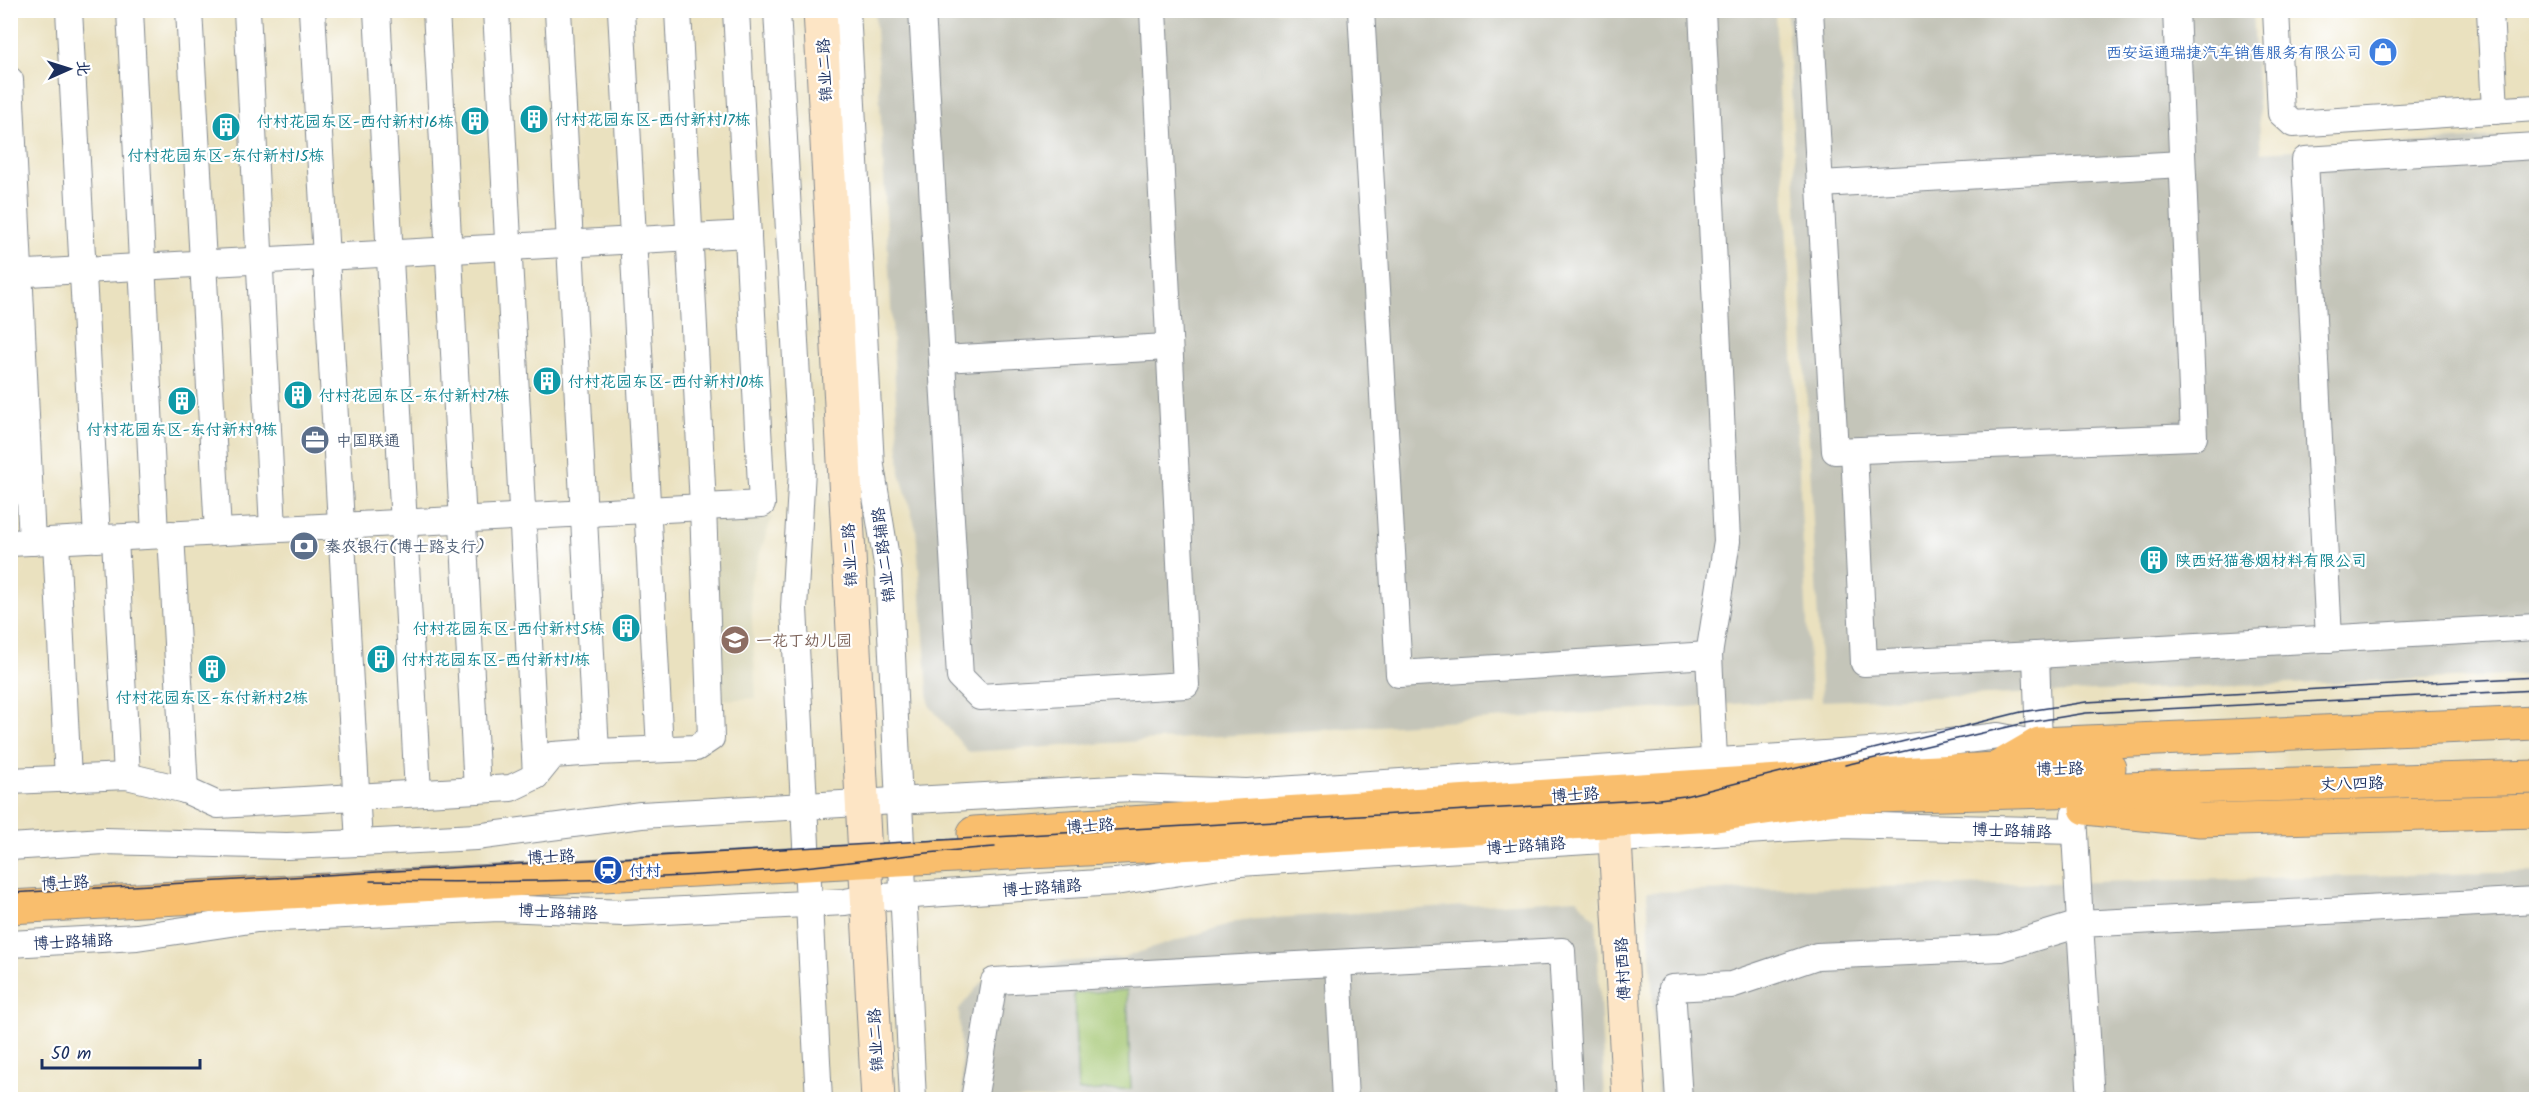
<svg xmlns="http://www.w3.org/2000/svg" width="2547" height="1110" font-family="Kalam,'LXGW WenKai TC',sans-serif">
	<style>
		.built { fill: #d8d5b7 }
		.industrial { fill: #c4c5b9 }
		.green { fill: #a0c46e; stroke: #5e7a66; stroke-width: 1.5 }
		.lines { fill: none; stroke-linecap: round; stroke-linejoin: round }
		.street-casing { stroke: #82888e; stroke-width: 28 }
		.secondary-casing { stroke: #82888e; stroke-width: 35 }
		.primary-casing { stroke: #82888e; stroke-width: 35 }
		.street { stroke: #fff; stroke-width: 26 }
		.secondary { stroke: #fde5c5; stroke-width: 33 }
		.primary { stroke: #f9be6d; stroke-width: 33 }
		.tram { stroke: #1b2f5e; stroke-width: 1.5 }
		.labels { text-anchor: middle; stroke-width: 4.5; stroke-linejoin: round; paint-order: stroke }
		.shop-label { font-size: 16px; fill: #366cbe; stroke: #fff; text-anchor: end }
		.street-label { font-size: 16px; fill: #1b2f5e; stroke: #fff }
		.culture-label { font-size: 16px; fill: #0d838f; stroke: #fff; text-anchor: start }
		.service-label { font-size: 16px; fill: #4e5e75; stroke: #fff; text-anchor: start }
		.education-label { font-size: 16px; fill: #785e54; stroke: #fff; text-anchor: start }
		.transit-label { font-size: 16px; fill: #164399; stroke: #fff; text-anchor: start }
	</style>
	<rect width="100%" height="100%" fill="#fff"/>
	<filter id="ink" filterUnits="userSpaceOnUse"><feTurbulence type="fractalNoise" baseFrequency=".0167" numOctaves="2"/><feDisplacementMap in="SourceGraphic" scale="12" xChannelSelector="R" yChannelSelector="G"/><feConvolveMatrix kernelMatrix="1 2 1 2 8 2 1 2 1" color-interpolation-filters="sRGB"/></filter>
	<filter id="wash" filterUnits="userSpaceOnUse"><feTurbulence type="fractalNoise" baseFrequency=".008" numOctaves="4" result="noise"/><feDisplacementMap in="SourceGraphic" scale="24" xChannelSelector="R" yChannelSelector="G"/><feGaussianBlur stdDeviation="1.35" result="paint"/><feColorMatrix in="noise" values="0 0 0 0 0 0 0 0 0 0 0 0 0 0 0 0 0 1.4 0 .05"/><feComposite in="paint" operator="in"/></filter>
	<g filter="url(#wash)">
		<rect width="100%" height="100%" fill="#eae1bf"/>
		<polygon class="built" points="772,517 750,583 756,698 721,700 712,520"/>
		<g class="industrial">
			<polygon points="875,11 1775,11 1811,699 968,752 929,705 916,529 900,473"/>
			<polygon points="1787,11 2253,11 2261,152 2536,135 2536,675 1822,701"/>
			<polygon points="2536,872 2536,1099 1658,1099 1647,892"/>
			<polygon points="1577,899 1596,920 1605,1099 963,1099 959,1009 994,967 1121,958 1242,920"/>
		</g>
		<polygon class="green" points="1127,990 1131,1089 1078,1091 1074,993"/>
	</g>
	<g filter="url(#ink)">
		<g class="lines">
			<g class="street-casing">
				<g id="street">
					<polyline points="69,10 97,539"/>
					<polyline points="130,10 155,535"/>
					<polyline points="189,10 218,532"/>
					<polyline points="247,10 273,529"/>
					<polyline points="312,10 359,843"/>
					<polyline points="377,10 418,793"/>
					<polyline points="436,10 477,790"/>
					<polyline points="496,10 536,776"/>
					<polyline points="558,10 596,752 696,748 711,738 703,506 678,10"/>
					<polyline points="621,10 660,749"/>
					<polyline points="777,10 802,470 794,608 819,1100"/>
					<polyline points="847,10 871,466 888,570 913,1100"/>
					<polyline points="922,10 960,677 980,697 1186,685 1153,10"/>
					<polyline points="1361,10 1399,674 1709,655"/>
					<polyline points="1702,10 1727,541 1709,655 1715,779"/>
					<polyline points="1810,10 1835,451 2194,437 2176,10"/>
					<polyline points="2276,10 2281,113 2293,124 2536,108"/>
					<polyline points="2490,10 2495,111"/>
					<polyline points="10,80 32,542"/>
					<polyline points="1820,184 2182,164"/>
					<polyline points="10,274 748,234"/>
					<polyline points="942,359 1168,347"/>
					<polyline points="1854,451 1864,663 2036,655"/>
					<polyline points="171,534 185,790"/>
					<polyline points="115,538 127,776"/>
					<polyline points="56,541 68,779"/>
					<polyline points="10,543 762,504 736,10"/>
					<polyline points="2329,639 2305,160 2536,146"/>
					<polyline points="10,781 127,776 185,790 218,805 511,788 536,776 553,755 596,752"/>
					<polyline points="10,847 104,841 287,846 359,843 476,837 641,815 1132,788 1247,792 1885,750 1998,736 2039,744 2036,655 2536,627"/>
					<polyline points="10,944 137,937 257,919 499,908 623,913 845,902 867,898 1115,882 1240,863 1840,825 2074,831"/>
					<polyline points="1338,964 1345,1100"/>
					<polyline points="974,1100 994,981 1562,951 1570,1100"/>
					<polyline points="1679,1100 1672,988 1731,985 1817,956 2001,948 2080,924 2074,815"/>
					<polyline points="2091,1100 2080,924 2536,900"/>
				</g>
			</g>
			<g class="secondary-casing">
				<g id="secondary">
					<polyline points="820,10 878,1100"/>
					<polyline points="1615,839 1629,1100"/>
				</g>
			</g>
			<g class="primary-casing">
				<g id="primary">
					<polyline points="1996,769 2039,744 2536,723"/>
					<polyline points="2086,808 2200,820 2536,811"/>
					<polyline points="974,833 1858,776 1996,769 2109,768"/>
					<polyline points="10,907 1716,815 1843,797 2536,777"/>
				</g>
			</g>
			<use href="#street" class="street"/>
			<use href="#secondary" class="secondary"/>
			<use href="#primary" class="primary"/>
			<g class="tram">
				<polyline points="1845,765 2025,723 2086,713 2536,690"/>
				<path d="M370 881C500 883 630 881 760 871 839 865 917 852 995 847"/>
				<polyline points="10,893 1659,799 1685,796 2021,712 2086,702 2536,677"/>
			</g>
		</g>
	</g>
	<defs>
		<g id="shop-disc" transform="scale(1.5)"><circle r="9.5" fill="#3f7fe0" stroke="#fff"/><path d="M-5-2.5h2.3a2.7 3.5 0 0 1 5.4 0H5L5.5 6h-11ZM-1.5-2.5h3a1.5 2.3 0 0 0-3 0Z" fill="#fff"/></g>
		<g id="building-disc" transform="scale(1.5)"><circle r="9.5" fill="#0f9aa8" stroke="#fff"/><path d="M-4-6H4V6H1V3H-1V6H-4ZM-2.5-4.3h1.7v1.8h-1.7ZM.8-4.3h1.7v1.8H.8ZM-2.5-1h1.7V.8h-1.7ZM.8-1h1.7V.8H.8Z" fill="#fff"/></g>
		<g id="office-disc" transform="scale(1.5)"><circle r="9.5" fill="#5c6f8a" stroke="#fff"/><path d="M-6-3h4V-5.5h4V-3h4V5H-6ZM-1-4.5V-3h2v-1.5ZM-6 0V1H6V0Z" fill="#fff"/></g>
		<g id="bank-disc" transform="scale(1.5)"><circle r="9.5" fill="#5c6f8a" stroke="#fff"/><path d="M-6-4H6V4H-6ZM0-2.3a2.3 2.3 0 1 0 0 4.6a2.3 2.3 0 1 0 0-4.6Z" fill="#fff"/></g>
		<g id="school-disc" transform="scale(1.5)"><circle r="9.5" fill="#8d6e63" stroke="#fff"/><path d="M0-5L7-2L0 1L-7-2ZM-4 1L0 2.5L4 1V4Q0 6-4 4Z" fill="#fff"/></g>
		<g id="station-disc" transform="scale(1.5)"><circle r="9.5" fill="#1a4fb4" stroke="#fff"/><path d="M-3-6H3Q5-6 5-4V2Q5 4 3 4L4.5 6H3L1.5 4h-3L-3 6H-4.5L-3 4Q-5 4-5 2V-4Q-5-6-3-6ZM-3.5-4v3h7v-3ZM-3.5 1v1.5H-2V1ZM2 1v1.5H3.5V1Z" fill="#fff"/></g>
	</defs>
	<g fill-rule="evenodd">
		<use href="#shop-disc" x="2383" y="52"/>
		<use href="#building-disc" x="534" y="119"/>
		<use href="#building-disc" x="475" y="121"/>
		<use href="#building-disc" x="226" y="127"/>
		<use href="#building-disc" x="547" y="381"/>
		<use href="#building-disc" x="298" y="395"/>
		<use href="#building-disc" x="182" y="401"/>
		<use href="#office-disc" x="315" y="440"/>
		<use href="#bank-disc" x="304" y="546"/>
		<use href="#building-disc" x="2154" y="560"/>
		<use href="#building-disc" x="626" y="628"/>
		<use href="#school-disc" x="735" y="640"/>
		<use href="#building-disc" x="381" y="659"/>
		<use href="#building-disc" x="212" y="669"/>
		<use href="#station-disc" x="608" y="870"/>
	</g>
	<g class="labels">
		<g class="shop-label">
			<text x="2362" y="58">西安运通瑞捷汽车销售服务有限公司</text>
		</g>
		<g class="street-label">
			<text transform="translate(824 70) rotate(-93)" y="6">锦业二路</text>
			<text transform="translate(849 555) rotate(-93)" y="6">锦业二路</text>
			<text transform="translate(883 555) rotate(-97)" y="6">锦业二路辅路</text>
			<text transform="translate(2060 768) rotate(-1)" y="6">博士路</text>
			<text transform="translate(2352 783) rotate(-2)" y="6">丈八四路</text>
			<text transform="translate(1575 794) rotate(-4)" y="6">博士路</text>
			<text transform="translate(1090 825) rotate(-4)" y="6">博士路</text>
			<text transform="translate(2012 830) rotate(2)" y="6">博士路辅路</text>
			<text transform="translate(1526 845) rotate(-4)" y="6">博士路辅路</text>
			<text transform="translate(551 856) rotate(-3)" y="6">博士路</text>
			<text transform="translate(65 882) rotate(-3)" y="6">博士路</text>
			<text transform="translate(1042 887) rotate(-4)" y="6">博士路辅路</text>
			<text transform="translate(558 911) rotate(2)" y="6">博士路辅路</text>
			<text transform="translate(73 941) rotate(-3)" y="6">博士路辅路</text>
			<text transform="translate(1622 969) rotate(-93)" y="6">傅村西路</text>
			<text transform="translate(875 1040) rotate(-93)" y="6">锦业二路</text>
		</g>
		<g class="culture-label">
			<text x="555" y="125">付村花园东区-西付新村17栋</text>
			<text x="454" y="127" text-anchor="end">付村花园东区-西付新村16栋</text>
			<text x="226" y="161" text-anchor="middle">付村花园东区-东付新村15栋</text>
			<text x="568" y="387">付村花园东区-西付新村10栋</text>
			<text x="319" y="401">付村花园东区-东付新村7栋</text>
			<text x="182" y="435" text-anchor="middle">付村花园东区-东付新村9栋</text>
			<text x="2175" y="566">陕西好猫卷烟材料有限公司</text>
			<text x="605" y="634" text-anchor="end">付村花园东区-西付新村5栋</text>
			<text x="402" y="665">付村花园东区-西付新村1栋</text>
			<text x="212" y="703" text-anchor="middle">付村花园东区-东付新村2栋</text>
		</g>
		<g class="service-label">
			<text x="336" y="446">中国联通</text>
			<text x="325" y="552">秦农银行(博士路支行)</text>
		</g>
		<g class="education-label">
			<text x="756" y="646">一花丁幼儿园</text>
		</g>
		<g class="transit-label">
			<text x="629" y="876">付村</text>
		</g>
	</g>
	<rect width="2547" height="1110" fill="none" stroke="#fff" stroke-width="36"/>
	<g transform="translate(69 69) rotate(87)" stroke="#ffffff" stroke-width="4.5" paint-order="stroke">
	<path d="M0-4.5L10 22L0 15L-10 22Z" fill="#1b2f5e"/>
	<text y="-9" font-size="16" font-weight="bold" text-anchor="middle" fill="#1b2f5e">北</text>
	</g>
	<path d="M42 1059v9h158v-9" fill="none" stroke="#1b2f5e" stroke-width="3"/>
	<text x="51" y="1059" font-size="18" fill="#1b2f5e" stroke="#ffffff" stroke-width="4.5" paint-order="stroke">50 m</text>
</svg>
